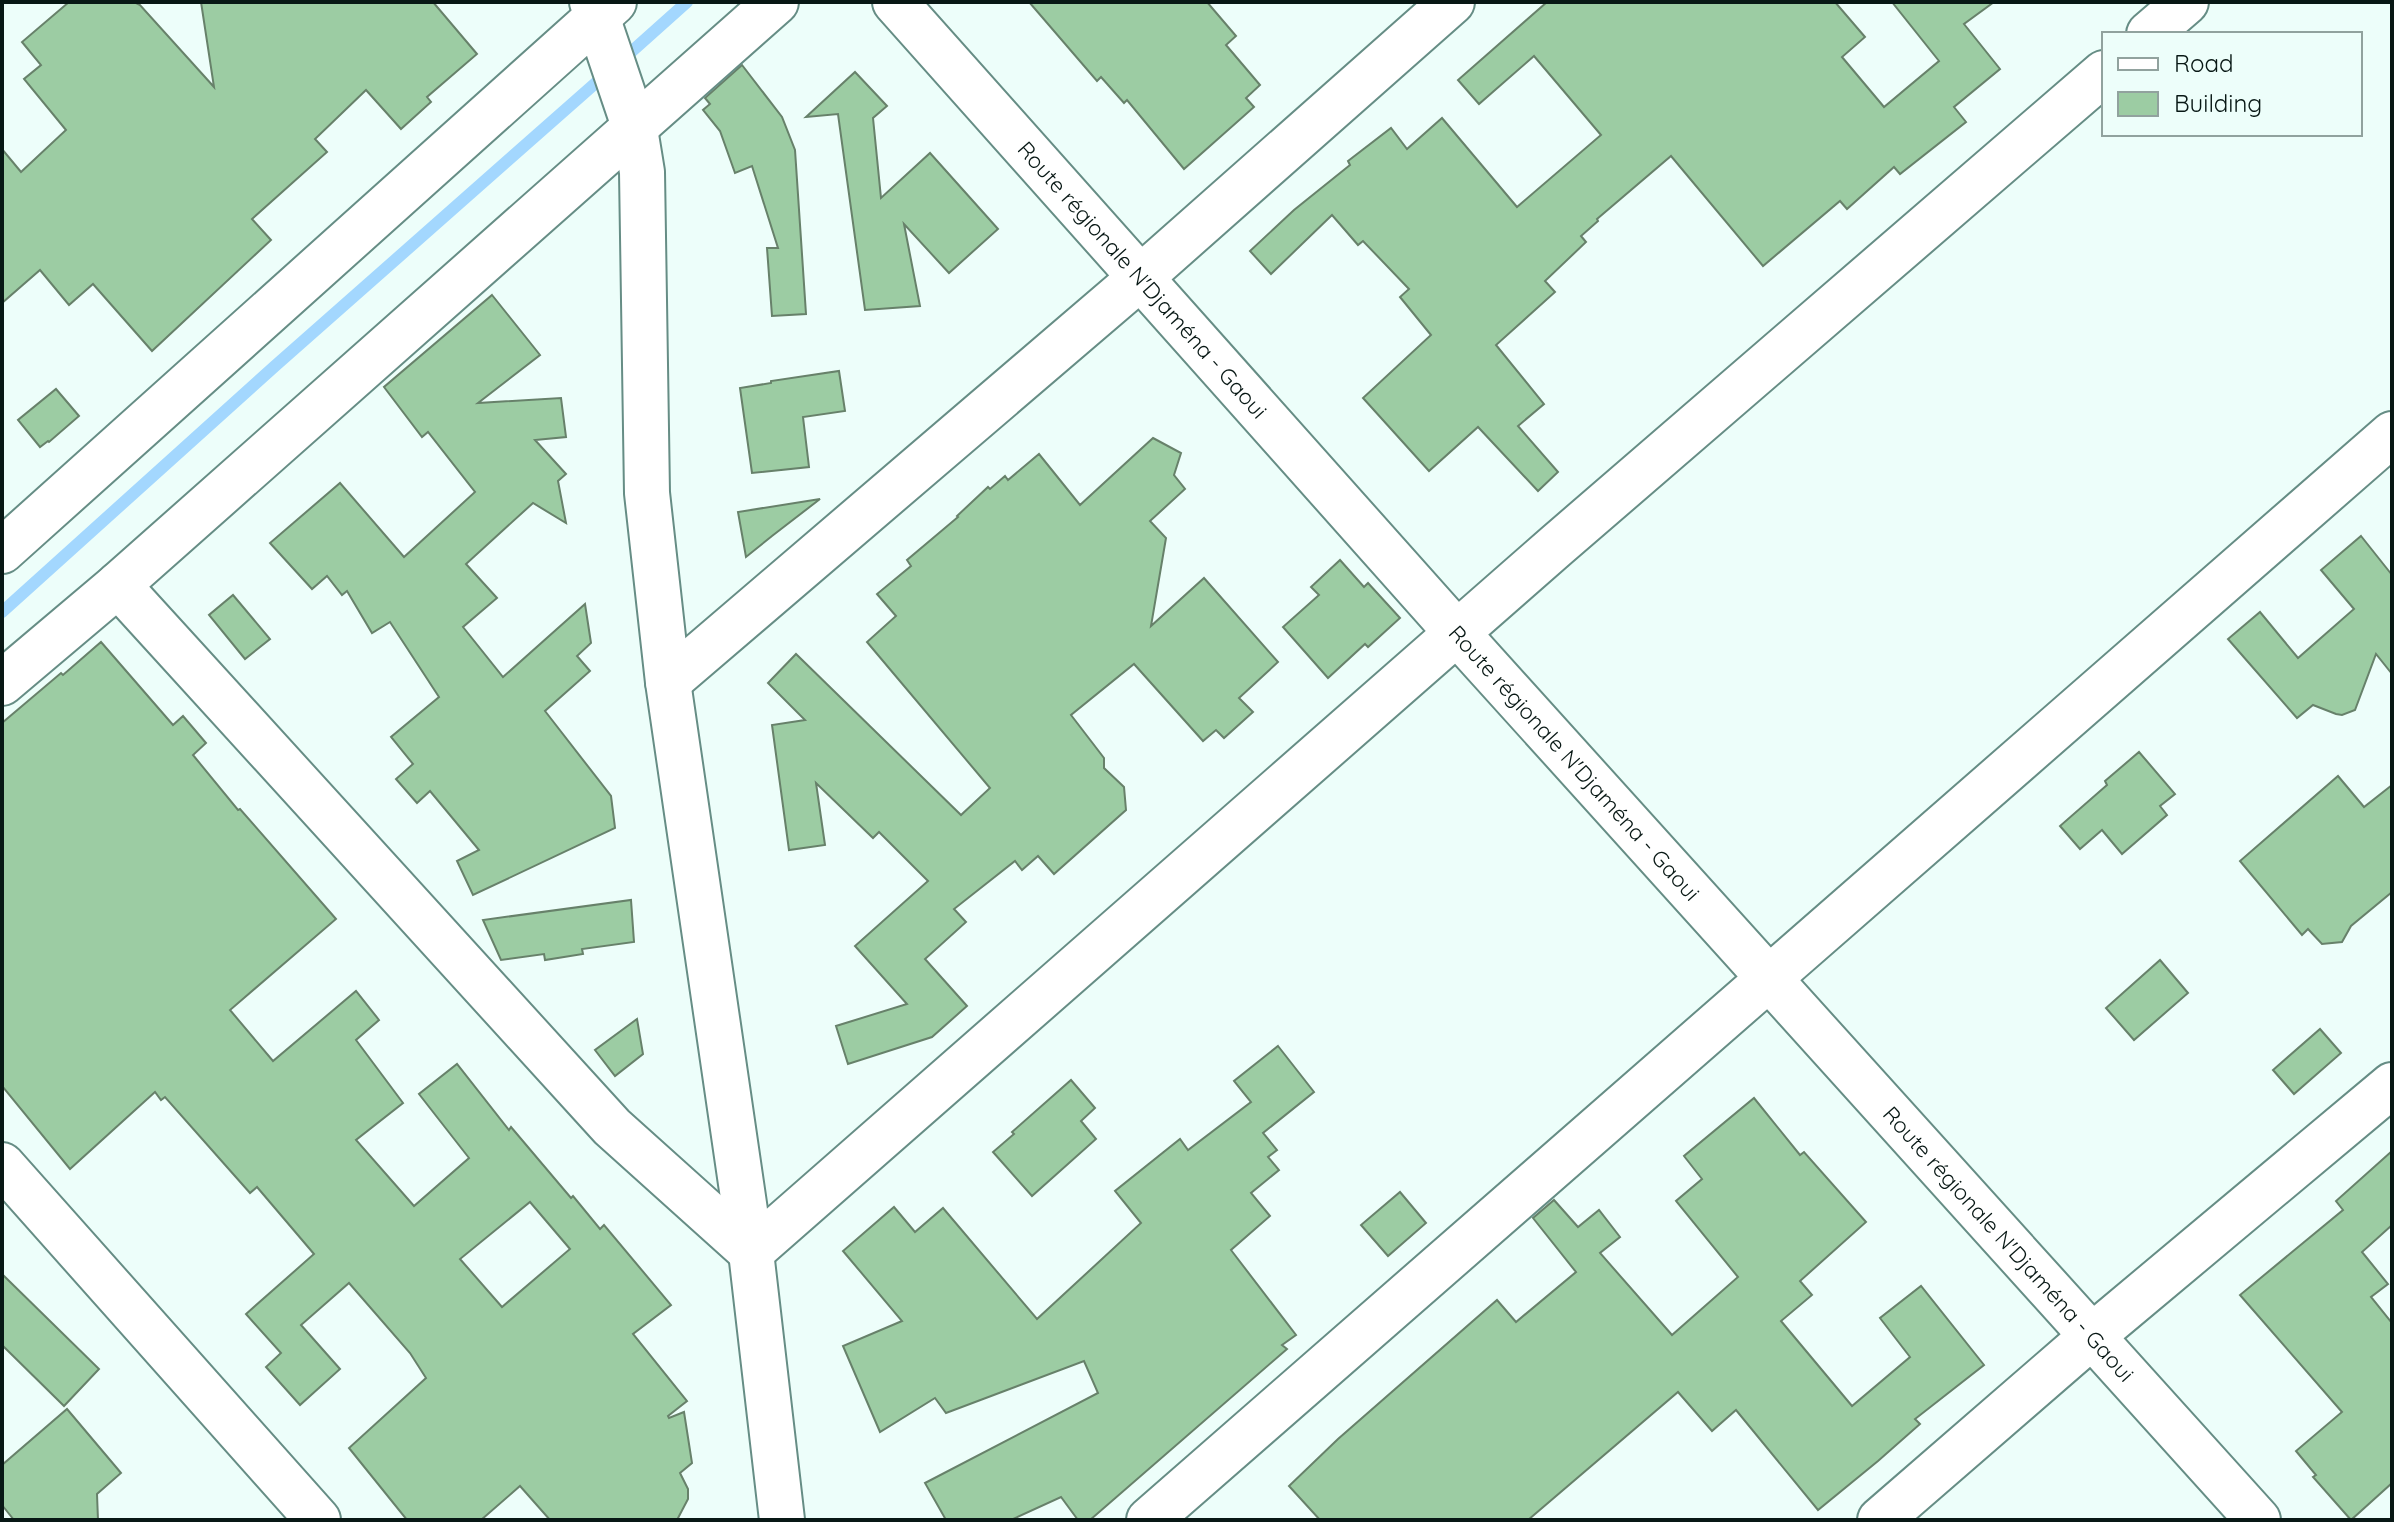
<svg xmlns="http://www.w3.org/2000/svg" width="2394" height="1522" font-family="Quicksand,sans-serif">
	<style>
		.lines { fill: none; stroke-linecap: round; stroke-linejoin: round }
		.stream { stroke: #a3d7fe; stroke-width: 12 }
		.building { fill: #9ccca3; stroke: #67816a; stroke-width: 2; fill-rule: evenodd }
		.minor-casing { stroke: #668d85; stroke-width: 48 }
		.tertiary-casing { stroke: #668d85; stroke-width: 48 }
		.minor { stroke: #fff; stroke-width: 44 }
		.tertiary { stroke: #fff; stroke-width: 44 }
		.labels { text-anchor: middle; stroke-width: 6; stroke-linejoin: round; paint-order: stroke }
		.street-label { font-size: 22px; fill: #081815; stroke: #edfefa }
	</style>
	<rect width="100%" height="100%" fill="#edfefa"/>
	<g class="lines">
		<g class="stream">
			<polyline points="621,61 687,2"/>
			<polyline points="2,612 275,366 607,73"/>
		</g>
	</g>
	<g class="building">
		<polygon points="69,2 134,2 140,5 214,87 201,2 433,2 477,54 427,97 431,102 401,129 366,90 315,139 327,152 252,219 271,240 152,351 93,284 69,305 40,270 2,303 2,149 21,172 66,130 24,79 41,65 22,42"/>
		<polygon points="1029,2 1207,2 1236,36 1226,45 1260,85 1246,98 1254,107 1184,169 1127,100 1124,103 1101,77 1097,81"/>
		<polygon points="1547,2 1835,2 1865,37 1842,57 1884,107 1939,61 1892,2 1994,2 1964,24 2000,69 1954,107 1966,122 1900,174 1894,167 1847,209 1840,201 1763,266 1671,156 1597,219 1598,221 1581,236 1586,242 1545,281 1555,292 1496,345 1544,404 1518,426 1558,472 1538,491 1478,427 1429,471 1363,398 1431,335 1400,297 1409,289 1363,241 1358,245 1332,215 1271,274 1250,251 1294,210 1350,165 1348,161 1391,128 1407,149 1442,118 1517,207 1601,135 1534,56 1479,104 1458,80"/>
		<polygon points="742,65 782,117 795,150 806,314 772,316 767,248 778,248 752,166 735,173 720,131 703,110 710,104 705,98"/>
		<polygon points="855,72 887,106 873,118 881,198 930,153 998,229 949,273 904,224 920,306 865,310 838,114 806,117"/>
		<polygon points="492,295 540,355 478,403 561,398 566,437 535,440 566,474 558,481 566,523 533,503 466,564 497,598 463,627 503,677 585,604 591,643 577,656 590,671 545,711 611,796 615,828 473,895 457,861 479,850 430,791 417,803 396,779 413,764 391,737 439,697 390,622 372,633 347,591 342,595 327,576 312,589 270,543 340,483 404,557 475,492 428,432 422,437 384,387"/>
		<polygon points="839,371 845,411 803,417 809,467 752,473 740,388 771,383 771,381"/>
		<polygon points="56,389 79,416 49,442 48,441 40,447 18,420"/>
		<polygon points="1153,438 1181,453 1174,475 1185,489 1150,521 1166,538 1151,626 1204,578 1278,662 1239,698 1253,712 1224,738 1216,730 1203,741 1134,664 1071,715 1104,758 1104,768 1124,787 1126,810 1054,874 1038,856 1022,870 1015,861 954,909 966,922 925,959 967,1006 932,1037 848,1064 836,1026 907,1004 855,946 928,881 879,832 873,838 816,783 825,845 789,850 772,725 805,720 768,683 796,654 961,815 990,788 867,642 896,616 877,594 911,566 907,560 958,517 957,516 988,487 990,489 1005,476 1008,480 1039,454 1080,505"/>
		<polygon points="820,499 772,536 746,557 738,512"/>
		<polygon points="2361,536 2392,575 2392,674 2376,654 2355,710 2342,715 2336,714 2313,705 2297,718 2228,639 2260,612 2298,658 2354,609 2321,570"/>
		<polygon points="1340,560 1364,587 1368,583 1400,618 1368,647 1365,644 1328,678 1283,627 1319,595 1311,587"/>
		<polygon points="233,595 270,639 245,659 209,615"/>
		<path d="M101 642 173 725 183 716 206 743 193 755 238 810 240 809 336 919 230 1010 273 1061 356 991 379 1020 356 1040 403 1103 356 1140 414 1206 469 1158 419 1094 457 1064 509 1130 511 1127 571 1198 573 1196 600 1229 604 1225 671 1305 633 1334 687 1401 668 1416 669 1418 684 1412 692 1463 680 1473 688 1489V1499L677 1520H550L520 1486 481 1520H407L349 1448 426 1378 410 1353 349 1283 301 1325 340 1369 300 1405 266 1367 281 1353 246 1314 314 1254 257 1187 250 1193 165 1097 161 1100 155 1092 70 1169 2 1086V723L61 673 63 675ZM530 1202 570 1249 502 1307 460 1259Z"/>
		<polygon points="2139,752 2175,794 2160,806 2167,815 2122,854 2102,830 2080,849 2060,826 2107,785 2105,781"/>
		<polygon points="2338,776 2364,807 2392,785 2392,892 2351,926 2342,942 2322,944 2308,929 2302,935 2240,861"/>
		<polygon points="631,900 634,942 582,949 583,954 545,960 544,954 501,960 483,920"/>
		<polygon points="2160,960 2188,993 2134,1040 2106,1008"/>
		<polygon points="637,1019 643,1054 615,1076 595,1050"/>
		<polygon points="2320,1029 2341,1053 2294,1094 2273,1070"/>
		<polygon points="1278,1046 1314,1092 1263,1133 1277,1150 1268,1157 1279,1170 1251,1193 1270,1216 1231,1250 1296,1335 1282,1345 1287,1349 1090,1520 1078,1520 1061,1497 1011,1520 946,1520 925,1483 1098,1393 1084,1361 946,1413 935,1398 880,1432 843,1346 902,1321 843,1251 894,1207 915,1232 943,1208 1037,1319 1141,1223 1115,1191 1180,1139 1188,1150 1251,1102 1234,1081"/>
		<polygon points="1071,1080 1095,1108 1081,1121 1096,1139 1032,1196 993,1152 1014,1134 1012,1132"/>
		<polygon points="1754,1098 1800,1155 1804,1152 1866,1222 1800,1281 1812,1295 1781,1321 1852,1406 1910,1357 1880,1318 1921,1286 1984,1365 1915,1419 1920,1424 1878,1461 1818,1510 1736,1410 1712,1431 1678,1392 1528,1520 1320,1520 1289,1486 1338,1439 1497,1300 1516,1322 1576,1272 1533,1218 1554,1200 1578,1227 1599,1210 1620,1237 1600,1253 1672,1335 1738,1277 1676,1201 1702,1179 1684,1156"/>
		<polygon points="2392,1151 2392,1225 2362,1252 2388,1284 2371,1297 2392,1323 2392,1483 2351,1520 2313,1477 2316,1475 2296,1451 2342,1412 2240,1295 2343,1210 2336,1201"/>
		<polygon points="1400,1192 1426,1223 1388,1256 1361,1225"/>
		<polygon points="2,1274 99,1369 64,1406 2,1345"/>
		<polygon points="67,1409 121,1473 97,1494 98,1520 14,1520 2,1505 2,1465"/>
	</g>
	<g class="lines">
		<g class="minor-casing">
			<g id="minor">
				<polyline points="592,2 635,129 642,172 647,493 668,682 751,1252 782,1520"/>
				<path id="s1" d="M895 2 1458 634 2258 1520"/>
				<polyline points="2149,34 2186,2"/>
				<polyline points="118,585 612,1127 751,1252 1556,546 2104,73"/>
				<polyline points="668,682 1140,278 1452,2"/>
				<polyline points="2,683 118,585 776,2"/>
				<polyline points="2,1165 318,1520"/>
				<polyline points="1149,1520 2392,434"/>
				<polyline points="1880,1520 2091,1337 2392,1085"/>
			</g>
		</g>
		<g class="tertiary-casing">
			<polyline id="tertiary" points="2,551 614,2"/>
		</g>
		<use href="#minor" class="minor"/>
		<use href="#tertiary" class="tertiary"/>
	</g>
	<g class="labels">
		<g class="street-label">
			<text dy="8" stroke="none"><textPath href="#s1" startOffset="372">Route régionale N'Djaména - Gaoui</textPath></text>
			<text dy="8" stroke="none"><textPath href="#s1" startOffset="1020">Route régionale N'Djaména - Gaoui</textPath></text>
			<text dy="8" stroke="none"><textPath href="#s1" startOffset="1668">Route régionale N'Djaména - Gaoui</textPath></text>
		</g>
	</g>
	<rect width="2394" height="1522" fill="none" stroke="#081815" stroke-width="8"/>
	<rect x="2102" y="32" width="260" height="104" fill="#edfefa" stroke="#91a29e" stroke-width="2"/>
	<rect x="2118" y="58" width="40" height="12" fill="#ffffff" stroke="#91a29e" stroke-width="2"/>
	<text x="2174" y="72" font-size="24" fill="#081815">Road</text>
	<rect x="2118" y="92" width="40" height="24" fill="#9ccca3" stroke="#91a29e" stroke-width="2"/>
	<text x="2174" y="112" font-size="24" fill="#081815">Building</text>
</svg>
